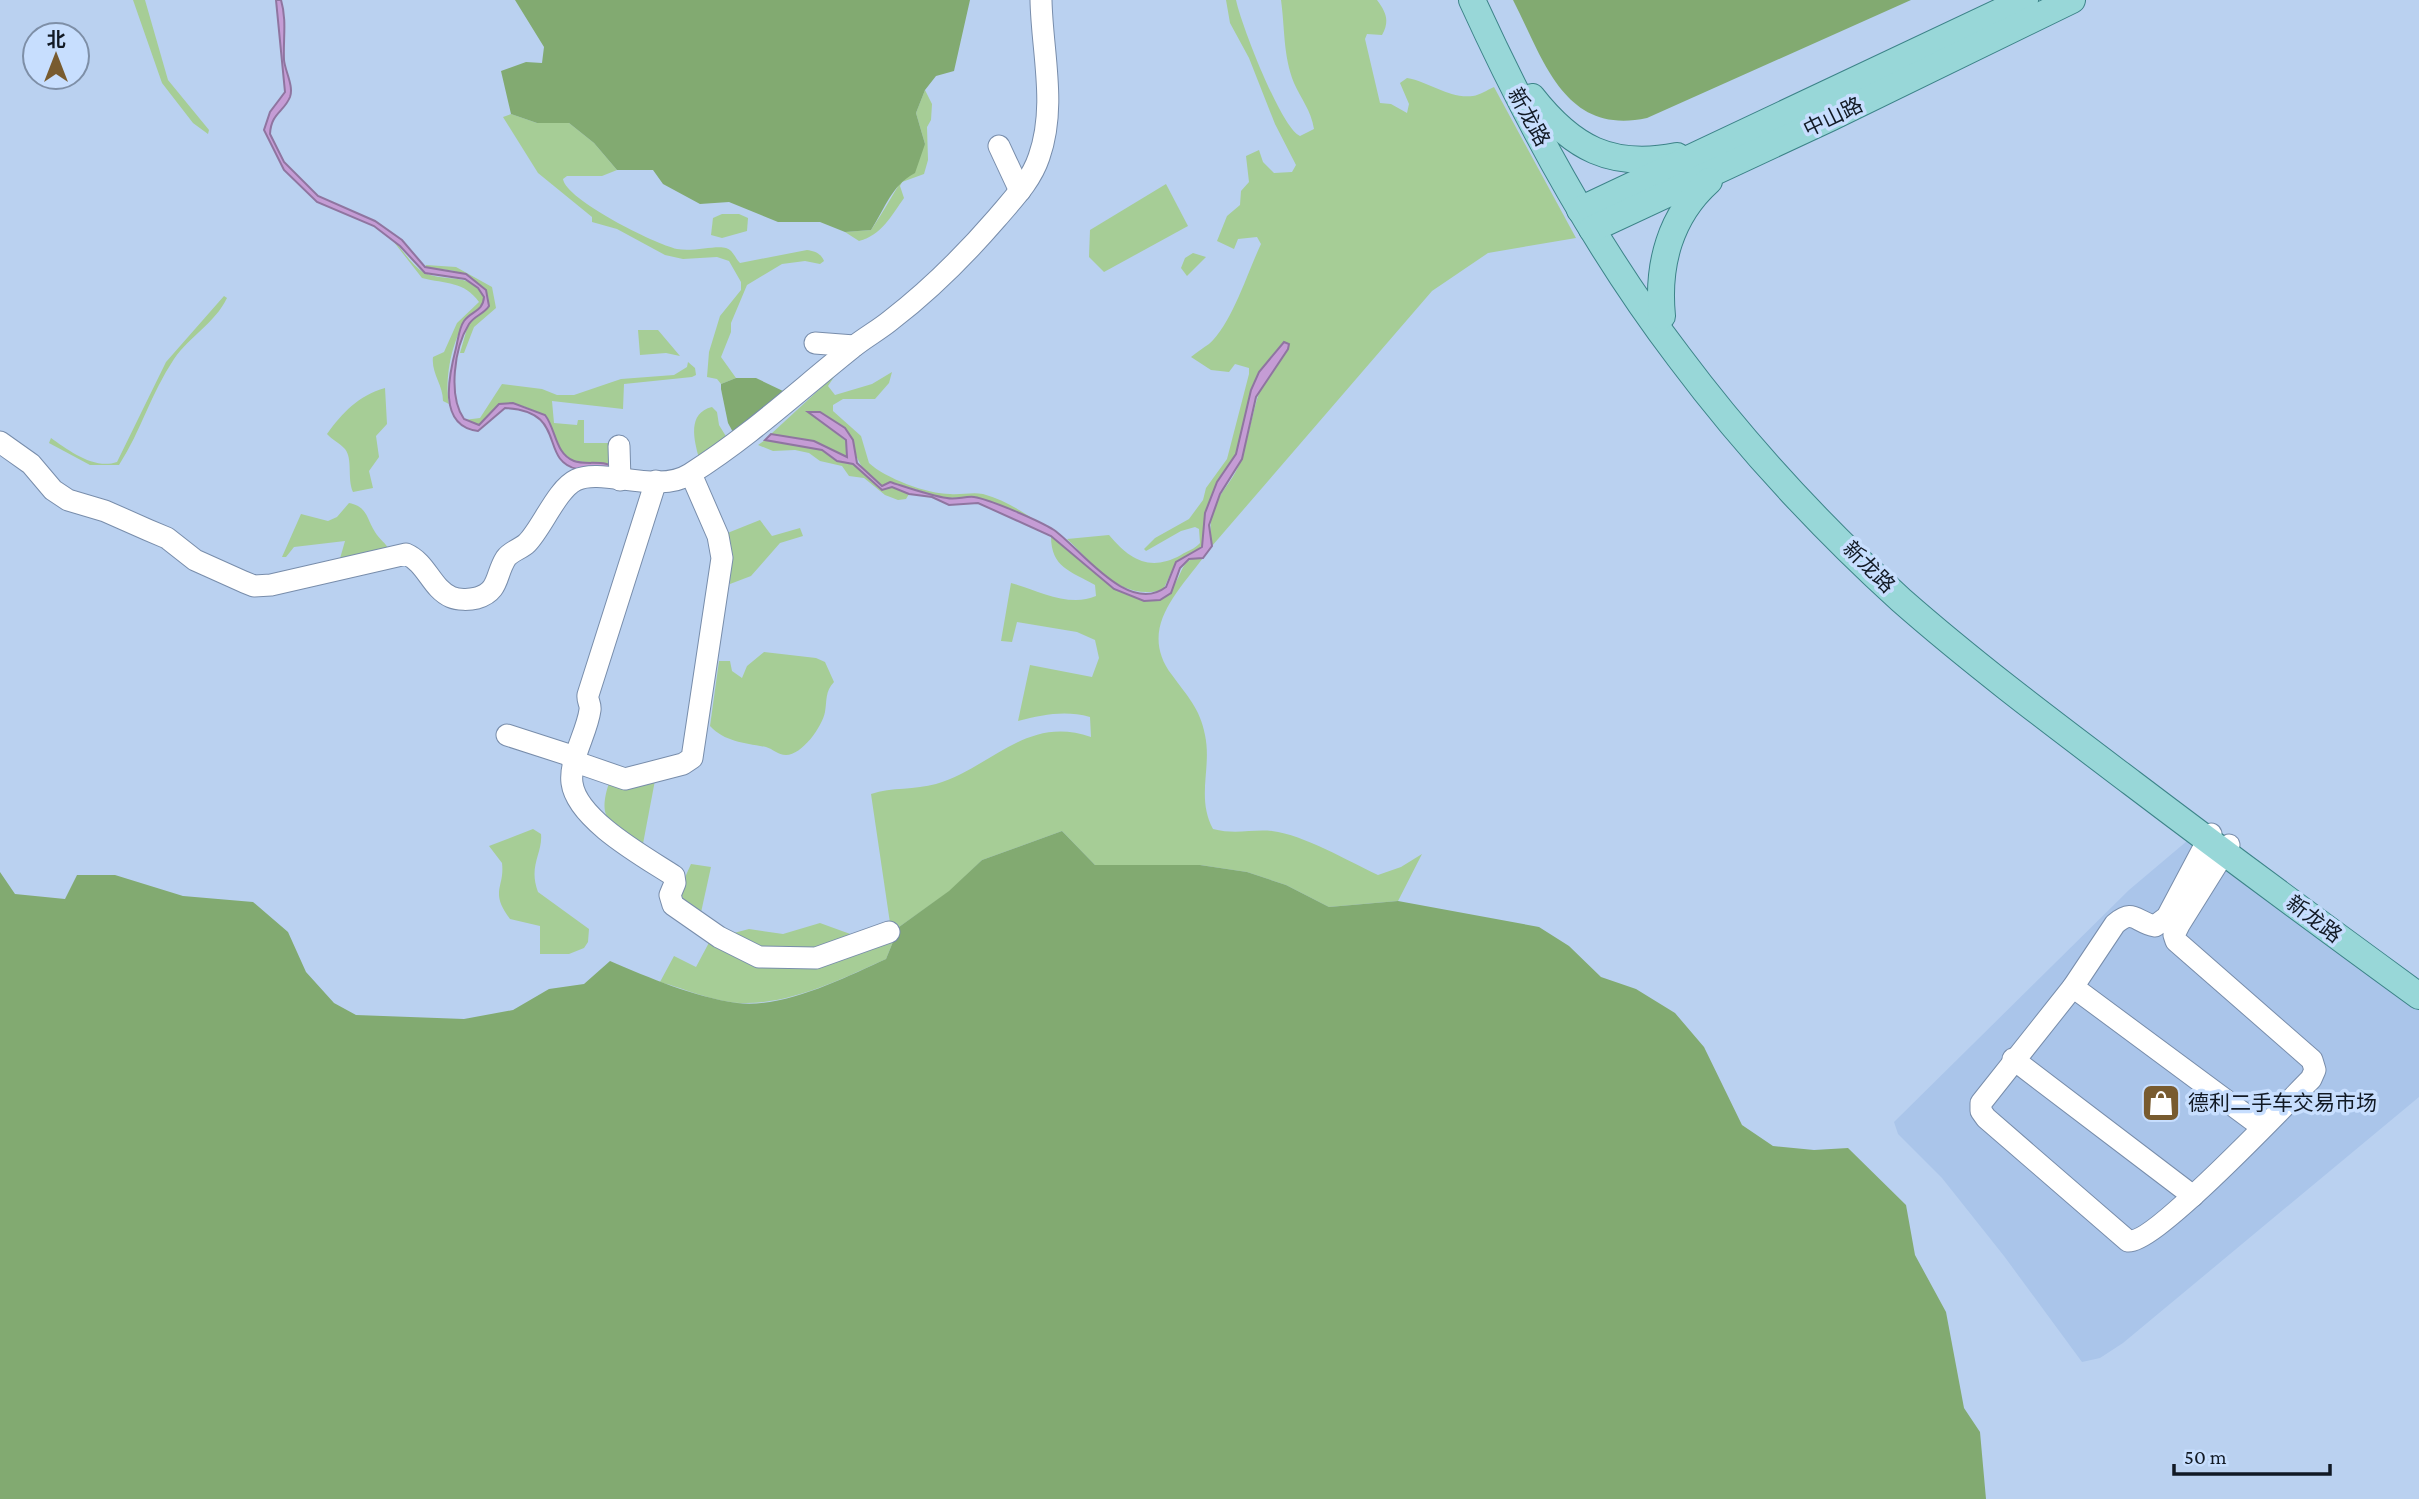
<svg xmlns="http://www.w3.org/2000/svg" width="2419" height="1499" font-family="'Crimson Pro','Noto Sans SC',serif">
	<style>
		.built { fill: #aac5ea }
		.green { fill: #a6cd96 }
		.forest { fill: #82aa71 }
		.water { fill: #c59cd5; stroke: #8f75a0; stroke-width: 2 }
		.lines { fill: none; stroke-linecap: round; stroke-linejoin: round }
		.minor-casing { stroke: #788dab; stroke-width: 23 }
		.major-casing { stroke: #3c8388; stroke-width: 28 }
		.minor { stroke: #fff; stroke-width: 21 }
		.major { stroke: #98d7d8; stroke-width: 26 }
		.labels { text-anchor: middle; stroke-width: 7; stroke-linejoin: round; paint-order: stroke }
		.street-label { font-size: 21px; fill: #111924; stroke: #c7defe }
		.poi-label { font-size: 21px; fill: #111924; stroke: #c7defe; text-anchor: start }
	</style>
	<rect width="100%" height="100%" fill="#bad1f0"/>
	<polygon class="built" points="2187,841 2419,1006 2419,1097 2123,1343 2100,1358 2082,1362 2004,1256 1942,1178 1898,1134 1894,1122 2129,890"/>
	<g class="green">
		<polygon points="133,0 145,0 168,80 209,130 208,134 193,123 162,83"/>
		<path d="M1226 0H1236C1241 24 1281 128 1300 136L1314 129C1311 110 1301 99 1294 83 1283 55 1285 29 1281 0H1377C1386 12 1390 21 1382 35L1367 34 1365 39 1380 103 1391 104 1407 113 1409 104 1400 83 1407 78C1430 82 1449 99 1473 96 1480 95 1487 90 1494 87L1576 238 1488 253 1432 291 1212 546C1204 496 1230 494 1242 457 1255 418 1254 378 1288 348V344L1281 345 1259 372 1251 390 1236 454 1217 482 1205 513 1202 547 1176 562 1163 590C1119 601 1095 565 1067 539L1109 535C1130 560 1150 572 1181 555 1187 551 1195 549 1200 543L1199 529 1195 527 1181 531 1146 551 1144 549 1155 538 1189 519 1203 500 1206 488 1227 459 1249 374V368L1235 364 1229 372 1211 370 1191 357C1197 352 1203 348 1209 344 1232 324 1248 271 1261 244L1257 237 1238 239 1234 249 1217 241 1227 216 1240 205 1241 191 1249 182 1246 156 1259 150 1263 162 1274 173 1292 172 1296 165 1275 124 1249 58 1230 23Z"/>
		<path d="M925 90 932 104 931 120 927 127 928 160 924 174 902 182 900 186 904 198C891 216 882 235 859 241L845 232 871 230C890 202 905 172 925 144L916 113Z"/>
		<path d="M511 114 537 123H569L594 143 617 170 602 176H567L563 179C566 200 655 244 677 249 693 252 716 245 726 248 733 250 735 258 740 263L807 250C814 251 821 253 824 261L820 264 805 261 782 264 747 285 731 323V332L721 357 736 378 721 384 717 379 707 377 709 352 720 316 741 290V282L729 261 717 257 683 259 665 255 617 229 592 222V217L538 173 503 117Z"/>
		<polygon points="1166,184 1188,226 1104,272 1089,257 1090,230"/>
		<polygon points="739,214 748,218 747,231 722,238 711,235 713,218 722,214"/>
		<path d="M390 237C401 246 411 266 425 273 447 283 470 271 484 297 483 310 475 310 468 318 452 337 444 380 449 404L443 401C443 385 431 373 433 357L444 352 457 323 479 302C464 281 446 284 422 278Z"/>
		<polygon points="1193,253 1206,257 1187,276 1181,268 1185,258"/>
		<polygon points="426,265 456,267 492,287 496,308 474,327 464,353 460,353 468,325 489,306 488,295 455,271 425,267"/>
		<path d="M224 296 227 298C215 323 190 336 174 359 151 393 141 431 119 465H90L49 443 51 438C68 450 94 470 117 462L166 362Z"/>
		<polygon points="638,330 658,330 680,356 666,353 640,355"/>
		<polygon points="688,362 695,368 696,375 692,377 624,384 623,409 552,401 554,423 577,425 578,420 584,420 584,443 614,443 614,466 570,460 562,452 545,415 523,406 499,404 479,425 464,420 480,418 502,384 542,389 557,395 574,395 621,379 674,375 687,367"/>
		<path d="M892 372 889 383 875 399H843L833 405V411L861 436 869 463C885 478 927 494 950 494 961 495 972 492 983 494 1005 500 1023 512 1041 524L976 497 944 498 894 483 882 486C841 459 867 432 816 411L820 420 848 443 849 455H841L814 441 771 434 836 374 828 386 835 395 872 384Z"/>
		<path d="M385 388 387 424 376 436 379 457 369 471 373 488 353 492C347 479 353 459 345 449 340 443 332 440 327 434 343 412 358 396 385 388Z"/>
		<path d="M712 407 717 412 719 425 727 438 699 458C694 440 687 413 712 407Z"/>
		<polygon points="765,440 797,443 822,450 833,459 853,464 882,490 892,487 909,494 906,499 898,500 885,495 864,478 849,476 842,466 820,461 809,453 795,450 773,451 758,445"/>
		<path d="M349 503C368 507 366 518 375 532 379 539 386 543 390 551L339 562 345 541 294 547 286 557H282L301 514 328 521 337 517Z"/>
		<polygon points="760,520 772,536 800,528 803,536 780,543 751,576 730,584 731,549 725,534"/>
		<path d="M1051 536C1089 559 1110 602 1160 600 1165 595 1173 589 1176 582 1184 568 1183 557 1203 558 1176 594 1138 630 1172 675 1187 696 1200 708 1205 735 1212 768 1196 797 1213 829 1236 835 1251 829 1272 831 1304 835 1348 861 1378 875L1401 867 1422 854 1398 901 1329 907 1286 885 1247 872 1200 865H1095L1062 831 982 860 950 891 899 927 886 959C841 979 790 1005 740 1003 715 1002 685 989 660 982L674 956 696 967 712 937 748 959 895 933 899 927 890 923 871 794C892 787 915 790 936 784 991 768 1027 714 1091 737L1090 717C1064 710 1043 715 1018 721L1030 665 1092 677 1099 658 1095 640 1077 632 1017 622 1012 642 1001 641 1011 583C1037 590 1069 608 1096 596L1095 585C1071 571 1051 568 1051 536Z"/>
		<path d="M764 652 816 658 825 662 834 682C825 691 827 701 825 712 822 727 802 755 786 755 778 755 773 749 766 747 745 743 725 742 710 726L719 661H730L732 671 742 678 747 666Z"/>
		<path d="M656 775 642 849C610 821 595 822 611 777Z"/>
		<path d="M533 829 541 834C543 853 528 866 538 892L589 929 588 942 584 948 569 954H540V926L510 919C489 891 505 888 502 863L489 846Z"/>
		<path d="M691 864 711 867 700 917C675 899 679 890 691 864Z"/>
		<polygon points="820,923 853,935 826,947 761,951 730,934 749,929 783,934"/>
	</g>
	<g class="forest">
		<path d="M515 0H970L954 71 936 76 925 90 916 113 925 144 915 173C891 186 886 207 871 230L845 232 820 222H778L729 202 700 204 663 184 653 170H617L594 143 569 123H537L511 114 501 71 526 62 542 63 544 47Z"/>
		<path d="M1513 0H1911L1647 118C1564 136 1544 60 1513 0Z"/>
		<polygon points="736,378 756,378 783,391 734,434 728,423 721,389 721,384"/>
		<path d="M1062 831 1095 865H1200L1247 872 1286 885 1329 907 1398 901 1539 927 1569 946 1601 977 1636 989 1675 1013 1704 1047 1742 1125 1773 1146 1814 1150 1848 1148 1906 1205 1915 1255 1946 1312 1964 1408 1980 1432 1986 1499H0V872L15 894 65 899 77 875H115L183 896 253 902 288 932 306 972 334 1003 356 1015 464 1019 513 1010 549 989 584 984 610 961C650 978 694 997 737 1003 783 1009 844 978 886 959L899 927 949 891 982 860Z"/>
	</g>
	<g class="water">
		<path d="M276 0H281C287 20 283 39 284 60 285 71 294 86 290 97 284 112 271 113 270 134L284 162 318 196 375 221 402 240 425 267 466 274 486 290 489 306C484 314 474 316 469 324 454 348 448 396 464 419L479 425 499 404 513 403 545 415C556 429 555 454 574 461 586 466 609 458 615 470 603 470 589 472 577 469 538 460 569 411 505 408L478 431C437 426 449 375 456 348 458 340 459 328 464 321 471 311 483 312 484 297L478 288 465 279 425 273 400 246 374 226 317 202 284 170 264 130 270 112 285 92Z"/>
		<path d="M1284 342 1289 344 1288 349 1256 397 1242 459 1220 494 1209 525 1212 546 1203 558 1189 559 1180 568 1171 593 1160 600 1144 601 1114 589 1051 536 978 503 949 505 932 497 909 494 892 487 882 490 853 464 837 461 822 450 765 440 771 434 814 441 847 457 846 440 808 412H820L845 428 853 440 857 463 882 486 890 482C906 487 931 496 947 498 956 500 965 496 974 497 989 499 1040 521 1054 530 1080 548 1128 616 1166 587L1176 562 1202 547 1205 513 1217 482 1236 454 1251 390 1259 372Z"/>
	</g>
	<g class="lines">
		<g class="minor-casing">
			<g id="minor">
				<polyline points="999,146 1020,191"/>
				<polyline points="815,343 854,346"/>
				<path d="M0 442 31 464 53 490 68 500 105 511 148 530 167 538 195 560 244 582 254 586 271 585 406 554C427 563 431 588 451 597 458 600 469 600 477 598 500 591 495 575 506 558 511 551 521 549 527 543 542 528 557 489 576 480 602 467 657 495 690 474 749 437 798 391 852 348 864 338 879 330 891 320 930 290 965 255 997 218 1013 199 1031 181 1039 157 1057 106 1042 52 1041 0"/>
				<polyline points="619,446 620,480"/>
				<path d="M656 481 588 695C587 701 591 704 590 710 587 733 569 760 572 783 577 820 645 857 674 876L675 883 670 895 673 905 719 937 759 957 816 958 889 932"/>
				<polyline points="507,735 569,755 573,761 625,779 683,764 692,758 722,558 718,536 691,474"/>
				<path d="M2211 834 2167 917 2155 926C2135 922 2134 908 2115 924L2073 987 1981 1103V1111L1986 1118 2128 1241C2154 1244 2285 1105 2311 1079L2315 1070 2312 1060 2176 941 2174 935 2179 925 2229 845"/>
				<polyline points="2073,987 2262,1127"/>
				<polyline points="2013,1059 2193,1196"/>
			</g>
		</g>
		<g class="major-casing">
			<g id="major">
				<path d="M1472 0C1529 125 1595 247 1679 357 1744 444 1821 527 1901 600 1975 665 2054 724 2132 783 2227 855 2323 926 2419 996"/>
				<path d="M1532 97C1572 148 1611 169 1677 156"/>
				<polyline points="1580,210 2025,0"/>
				<polyline points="1592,229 1830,118 2072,0"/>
				<path d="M1662 316C1657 265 1670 216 1709 181"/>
			</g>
		</g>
		<use href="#minor" class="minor"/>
		<use href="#major" class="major"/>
	</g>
	<defs>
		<g id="shop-square" transform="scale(2.0125)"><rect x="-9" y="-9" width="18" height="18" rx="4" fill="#785b2f" stroke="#c7defe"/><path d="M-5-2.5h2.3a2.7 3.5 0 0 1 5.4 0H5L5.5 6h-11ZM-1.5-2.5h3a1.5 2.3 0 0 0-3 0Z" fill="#fff"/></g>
	</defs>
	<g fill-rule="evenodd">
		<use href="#shop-square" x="2161" y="1103"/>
	</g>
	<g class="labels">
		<g class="street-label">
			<text transform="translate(1529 117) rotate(61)" y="7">新龙路</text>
			<text transform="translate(1833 117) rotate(-26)" y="7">中山路</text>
			<text transform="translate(1869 567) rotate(45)" y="7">新龙路</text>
			<text transform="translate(2314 919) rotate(37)" y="7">新龙路</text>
		</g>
		<g class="poi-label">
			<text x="2188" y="1110">德利二手车交易市场</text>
		</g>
	</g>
	<g transform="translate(56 56)"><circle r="33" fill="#c7defe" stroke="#7e8fa7" stroke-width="2"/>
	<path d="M0-5L12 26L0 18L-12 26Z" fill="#785b2f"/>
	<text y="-10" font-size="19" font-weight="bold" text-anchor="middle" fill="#111924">北</text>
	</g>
	<path d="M2174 1464v10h156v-10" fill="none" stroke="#111924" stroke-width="3.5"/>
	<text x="2184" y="1464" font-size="21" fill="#111924" stroke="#c7defe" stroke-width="5" paint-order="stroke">50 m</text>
</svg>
